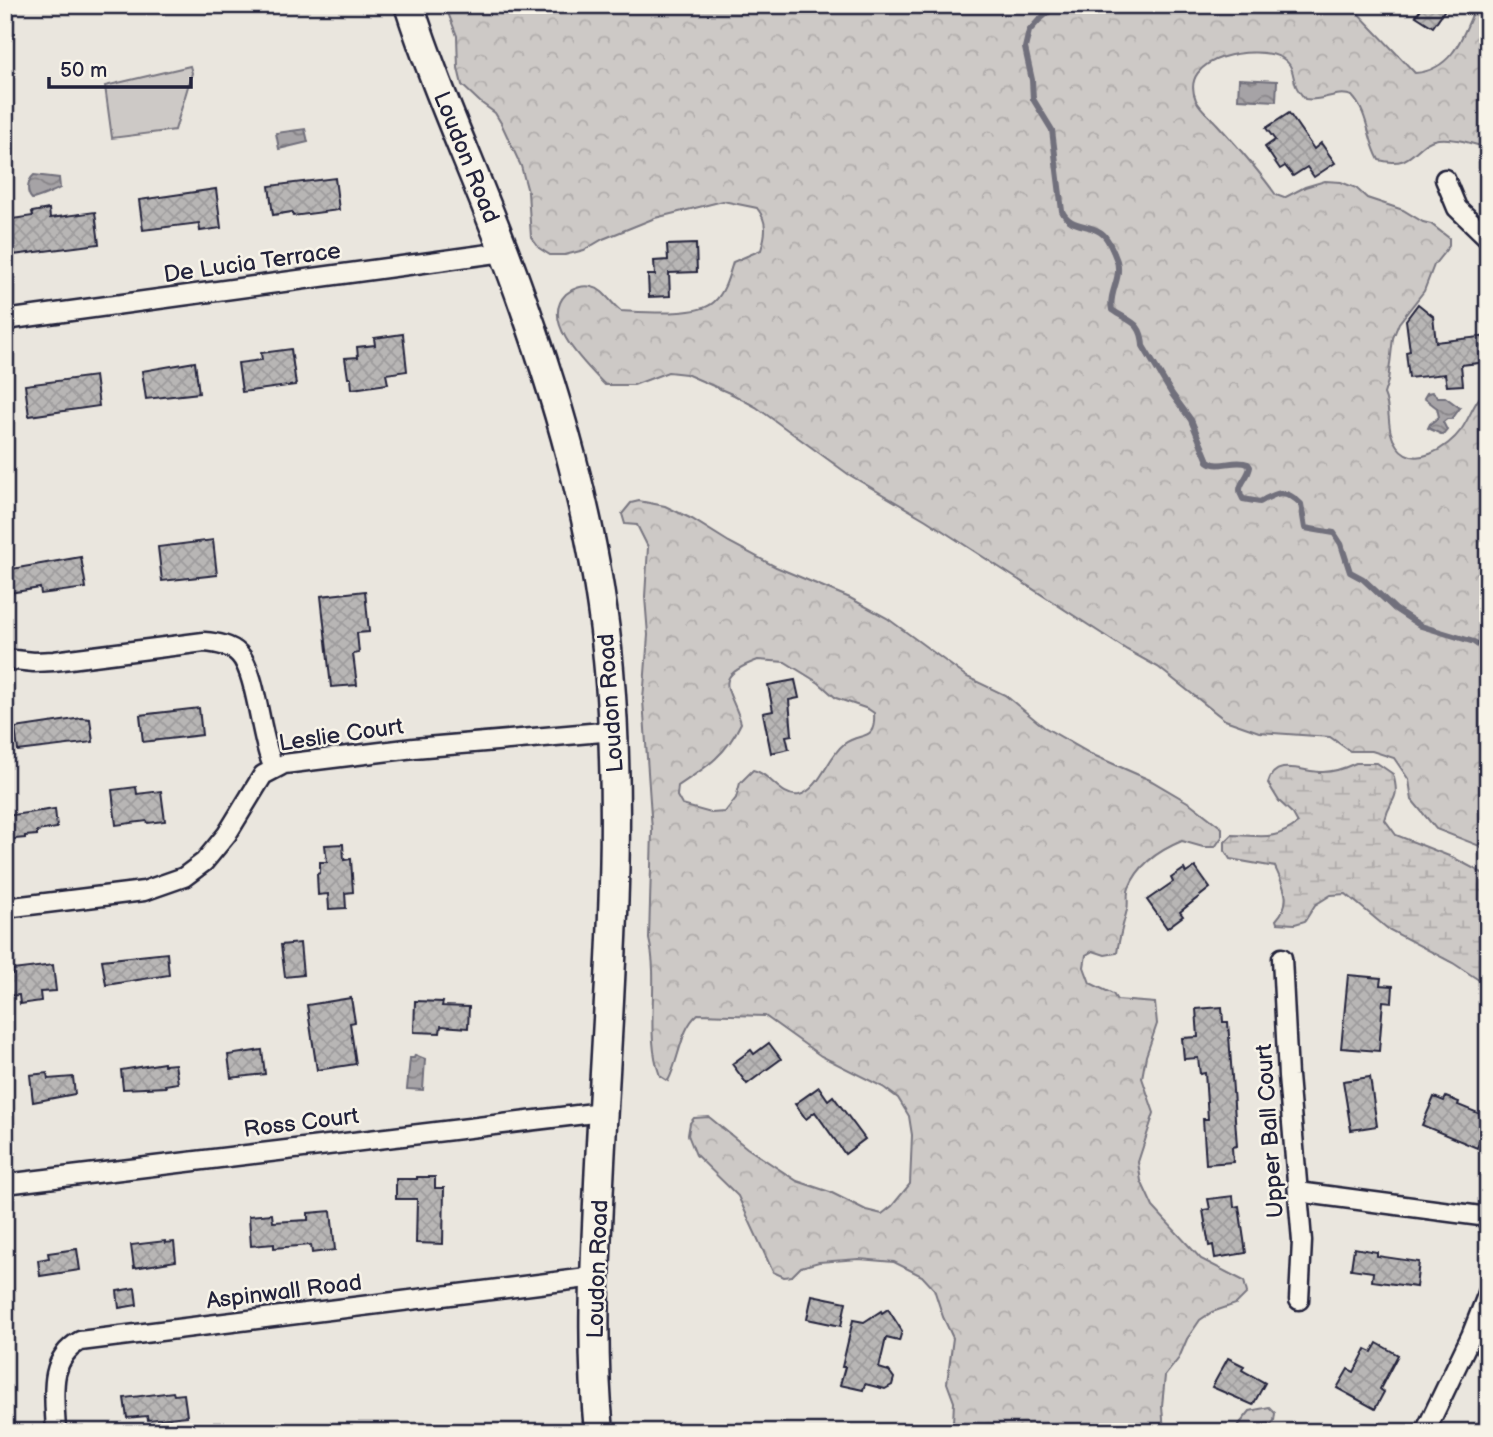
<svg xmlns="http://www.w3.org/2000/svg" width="1493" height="1437" font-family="'Balsamiq Sans',sans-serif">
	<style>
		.forest { fill: url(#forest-crowns); stroke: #787680; stroke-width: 2; fill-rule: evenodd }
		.wetland { fill: url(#wetland-marsh); stroke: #787680; stroke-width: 2 }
		.green { fill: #cdc9c6; stroke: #787680; stroke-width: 2 }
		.water { fill: url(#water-waves); stroke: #716f7b; stroke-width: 2 }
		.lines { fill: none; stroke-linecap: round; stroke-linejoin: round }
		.stream { stroke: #716f7b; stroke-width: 6 }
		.building { fill: url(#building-cross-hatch); stroke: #22223b; stroke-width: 2 }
		.street-casing { stroke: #22223b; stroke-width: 23 }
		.primary-casing { stroke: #22223b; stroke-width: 33 }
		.street { stroke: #f7f3e8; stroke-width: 18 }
		.primary { stroke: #f7f3e8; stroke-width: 28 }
		.labels { text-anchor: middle; stroke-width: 5; stroke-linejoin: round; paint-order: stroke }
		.street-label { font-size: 23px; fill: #22223b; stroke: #f7f3e8 }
	</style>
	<defs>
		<pattern id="forest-crowns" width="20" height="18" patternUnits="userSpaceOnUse" patternTransform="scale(1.75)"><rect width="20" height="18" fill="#cdc9c6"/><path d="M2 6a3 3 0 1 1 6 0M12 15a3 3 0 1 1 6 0" fill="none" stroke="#b0acab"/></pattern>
		<pattern id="wetland-marsh" width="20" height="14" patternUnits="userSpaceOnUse" patternTransform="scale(1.75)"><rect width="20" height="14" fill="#cdc9c6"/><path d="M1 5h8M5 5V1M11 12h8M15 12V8" fill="none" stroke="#b0acab"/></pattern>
		<pattern id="water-waves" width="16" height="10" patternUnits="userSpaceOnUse" patternTransform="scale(1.75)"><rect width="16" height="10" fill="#a6a3a6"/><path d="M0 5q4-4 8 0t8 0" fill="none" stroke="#878488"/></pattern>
		<pattern id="building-cross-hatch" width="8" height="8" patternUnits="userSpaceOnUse" patternTransform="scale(1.75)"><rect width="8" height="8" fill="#b8b6b5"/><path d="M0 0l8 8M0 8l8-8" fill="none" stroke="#9e9c9d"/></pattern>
	</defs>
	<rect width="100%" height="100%" fill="#eae6de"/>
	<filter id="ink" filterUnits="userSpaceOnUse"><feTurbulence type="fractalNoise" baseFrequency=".0143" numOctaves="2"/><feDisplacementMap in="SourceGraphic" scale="14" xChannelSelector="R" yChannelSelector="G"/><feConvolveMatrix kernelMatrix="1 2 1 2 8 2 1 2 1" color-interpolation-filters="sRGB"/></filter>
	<g filter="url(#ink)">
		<g class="forest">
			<path d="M445 5H1344L1356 11 1415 73C1453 70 1463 36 1476 5H1488V148C1473 144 1454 137 1438 139 1414 142 1415 170 1379 160 1367 139 1369 114 1352 96 1336 90 1323 102 1305 99 1302 95 1298 91 1296 86 1292 75 1294 65 1282 58 1257 44 1177 56 1196 100 1201 110 1210 116 1217 124 1238 147 1259 171 1276 195L1284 198 1305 187 1325 181 1341 182 1356 188 1367 198 1403 210 1423 222 1431 224 1449 238V246L1434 265 1424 291 1399 323 1393 338 1388 381 1384 394C1392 411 1385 430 1397 446 1414 470 1448 448 1461 430 1471 416 1474 400 1488 389V853L1480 846 1436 829 1412 800 1409 780 1394 758 1372 751H1350L1330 737 1259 732 1225 720 1158 667 1127 650 926 520 848 474 756 407 734 395 686 374 668 372 634 385H605C586 365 539 321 566 294 573 288 583 285 592 287 604 289 611 304 621 311 643 312 698 317 714 302 725 292 729 275 733 262L761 250C766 234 768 222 757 208L723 201 655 218 603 239 584 250 565 255H550L539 248 531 237 528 192 521 166 501 123 495 113 480 102 462 85 458 68 457 36Z"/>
			<path d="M639 501 665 506 692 519 729 542 776 567 850 598 887 618 967 677 1005 695 1044 727 1091 754 1150 780 1191 804 1222 828V837L1215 847H1203L1182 841C1160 850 1138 865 1129 888 1126 895 1129 903 1127 910 1123 925 1119 938 1117 953L1105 955 1093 951 1086 955 1084 967 1090 983 1113 994 1117 1000 1155 1003 1157 1024 1146 1056 1142 1078 1154 1113 1138 1162 1141 1181 1153 1207 1201 1259 1244 1281 1247 1293 1236 1304 1212 1312 1200 1320 1187 1339 1179 1358 1165 1376 1162 1406 1164 1432H947L953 1423 954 1402 947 1383 953 1338 943 1317 934 1289 922 1276 894 1262 859 1259 819 1262 801 1267 792 1276 784 1277 773 1272 738 1196 696 1155 688 1135 690 1123 694 1118 709 1117 747 1148 797 1181 830 1192 866 1210 882 1214 892 1206 910 1184 912 1135 909 1116 898 1098 883 1087 821 1056 765 1016 698 1014C680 1029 680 1058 668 1081L660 1076C644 1033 660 984 649 939L652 830 643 700 648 635 645 597 648 547 637 525 625 524 622 514 631 503ZM758 660 785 662 819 683 836 698 868 709 874 713C876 743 861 731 844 744 828 756 820 790 799 795 781 798 770 773 753 770L740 783 736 798 725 812 711 813 682 805 677 796 678 786C707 767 726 755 741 723 731 688 709 678 758 660Z"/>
			<polygon points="1269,1407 1275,1413 1274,1421 1265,1432 1233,1432 1250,1411"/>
		</g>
		<path class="wetland" d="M1356 763H1377L1393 774C1401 802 1390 797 1385 820L1396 835 1454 858 1488 876V986L1453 963 1388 929 1346 894 1331 895 1315 905 1305 921 1295 924 1277 923 1276 920C1293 902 1284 887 1275 867L1230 859 1225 851V842L1232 835C1260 835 1273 842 1298 823L1293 814 1279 801 1268 783C1275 756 1305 773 1323 772 1335 772 1345 768 1356 763Z"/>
		<polygon class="green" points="190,66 192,73 175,130 112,138 105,86"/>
		<g class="water">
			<polygon points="1239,79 1277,81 1276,101 1238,99"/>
			<polygon points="305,129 308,142 279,149 276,133"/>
			<path d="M34 175 59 178 60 188C57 190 36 199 32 199 26 193 27 181 34 175Z"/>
			<polygon points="1432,392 1438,397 1445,397 1460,408 1452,419 1447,419 1443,422 1447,430 1443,435 1428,428 1430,424 1439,417 1437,408 1424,398 1427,393"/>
			<polygon points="415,1055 425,1059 423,1090 407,1089 410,1058 414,1058"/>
		</g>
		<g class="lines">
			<path class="stream" d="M1057 5 1039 20 1029 31 1025 48 1032 80 1033 99 1052 130 1062 211C1070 228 1086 223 1100 232 1108 236 1114 253 1117 261 1122 279 1108 293 1112 310 1129 322 1142 321 1143 346L1172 394 1191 420 1208 461C1220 470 1234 458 1248 464L1250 467C1248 480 1234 485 1243 499L1260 502C1277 492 1285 488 1301 504L1305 528 1334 533 1341 544 1350 572 1363 579 1395 609 1421 626 1474 642 1488 652"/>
		</g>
		<g class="building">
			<polygon points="1424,5 1448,5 1433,27 1416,16"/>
			<polygon points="1289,113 1314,149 1321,143 1335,163 1314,177 1307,167 1293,176 1285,166 1280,169 1265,147 1275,140 1266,128"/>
			<polygon points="335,178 339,210 293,216 292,212 273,215 269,186"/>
			<polygon points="216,189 221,228 200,231 199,223 143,230 139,200"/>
			<polygon points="49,209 50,218 95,212 99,244 5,256 5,220 33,216 32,212"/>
			<polygon points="696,244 697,272 669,273 670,296 649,297 648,275 655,275 654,261 668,260 667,245"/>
			<polygon points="1418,304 1433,316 1436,342 1488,336 1488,362 1461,365 1463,385 1447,386 1445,374 1409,378 1406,352 1410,351 1406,320"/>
			<polygon points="403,334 407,371 386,374 388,384 352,389 351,378 348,378 345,358 358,357 357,347 375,345 374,338"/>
			<polygon points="291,349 296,385 242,392 238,363 262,360 261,353"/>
			<polygon points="195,362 199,393 146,399 142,371"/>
			<polygon points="95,376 99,406 29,416 25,385"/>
			<polygon points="213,540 217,575 162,581 158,547"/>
			<polygon points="81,557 86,588 41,594 40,588 9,593 6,570"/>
			<polygon points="365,591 369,632 357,633 359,653 353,654 357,685 331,687 321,596"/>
			<polygon points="795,680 799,698 789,700 792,735 786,736 789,749 771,753 763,713 773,711 768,685"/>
			<polygon points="199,708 202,735 143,742 140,715"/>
			<polygon points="82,718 90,719 93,742 18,751 15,728"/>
			<polygon points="136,787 137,794 161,791 165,821 148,823 147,821 116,825 112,790"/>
			<polygon points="55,809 57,828 37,831 37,835 25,836 25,838 5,840 5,816"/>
			<polygon points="343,844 344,860 351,859 353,892 345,893 346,908 329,909 328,894 318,895 317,874 320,873 320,862 327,862 325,845"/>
			<polygon points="1195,867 1210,888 1180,912 1183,916 1167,928 1147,900 1173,882 1171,878 1184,869 1186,873"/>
			<polygon points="300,943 303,975 285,977 281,945"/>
			<polygon points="167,953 169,975 106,985 102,960"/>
			<polygon points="53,965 56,991 40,992 41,1001 20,1004 19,995 5,996 5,975 13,974 12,970"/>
			<polygon points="1348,975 1381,978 1380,985 1393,986 1392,1002 1383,1001 1379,1051 1341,1048"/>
			<polygon points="351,998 355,1022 350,1023 356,1064 317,1070 307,1005"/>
			<polygon points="415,1001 443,1002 442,1006 469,1007 468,1028 441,1026 440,1033 414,1032"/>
			<polygon points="1222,1007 1223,1022 1228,1022 1237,1146 1232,1147 1233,1162 1206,1164 1203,1119 1208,1119 1205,1073 1200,1074 1198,1058 1184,1059 1182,1038 1198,1037 1196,1009"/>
			<polygon points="769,1043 781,1059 747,1084 732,1064 751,1050 754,1054"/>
			<polygon points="262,1050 265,1074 231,1078 228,1055"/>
			<polygon points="164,1063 164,1065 175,1064 178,1083 165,1085 166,1087 123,1089 121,1070"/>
			<polygon points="47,1073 48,1079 73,1077 75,1094 33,1102 30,1075"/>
			<polygon points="1370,1077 1377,1126 1351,1130 1343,1081"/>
			<polygon points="819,1087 828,1100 833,1096 865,1139 845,1154 815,1112 806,1119 795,1104"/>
			<polygon points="1434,1097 1444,1101 1446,1097 1459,1102 1458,1105 1488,1117 1477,1148 1422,1125"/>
			<polygon points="417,1177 435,1177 435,1188 444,1188 443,1244 416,1243 417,1199 396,1199 396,1179 417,1179"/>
			<polygon points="1233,1196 1234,1207 1239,1206 1246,1253 1215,1258 1213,1245 1209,1246 1203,1210 1210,1209 1208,1199"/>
			<polygon points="331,1211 335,1250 312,1253 311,1245 274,1248 274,1244 251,1246 249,1216 272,1214 273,1222 308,1220 308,1213"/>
			<polygon points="165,1241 165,1243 174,1242 176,1261 134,1268 131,1245"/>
			<polygon points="1354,1248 1377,1252 1377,1256 1419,1262 1416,1287 1372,1281 1373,1272 1351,1269"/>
			<polygon points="77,1249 80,1270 40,1276 38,1260 49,1258 48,1253"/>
			<polygon points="135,1288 137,1305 119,1308 117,1291"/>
			<polygon points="812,1295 846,1302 841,1326 807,1319"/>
			<polygon points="888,1309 902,1331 899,1341 886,1338 879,1368 889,1371 894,1378 892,1385 885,1389 865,1384 863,1390 840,1385 845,1367 842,1367 853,1320 864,1322 881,1311 882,1313"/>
			<polygon points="1377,1343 1398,1355 1380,1389 1384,1392 1375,1409 1337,1388 1348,1369 1354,1372 1366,1349 1372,1352"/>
			<polygon points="1228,1358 1244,1366 1242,1370 1265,1383 1253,1405 1212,1387"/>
			<polygon points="173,1392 174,1395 184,1394 187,1416 148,1420 147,1416 127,1418 124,1398"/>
		</g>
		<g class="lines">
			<g class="street-casing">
				<g id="street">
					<polyline points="1445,179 1457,208 1488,238"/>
					<polyline points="5,320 504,252"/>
					<path d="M5 659 34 662 54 661 204 642C216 643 231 645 239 654 257 672 260 740 274 768"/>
					<polyline points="5,908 144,891 184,877 204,862 227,834 263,775 284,764 414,748 614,731"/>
					<polyline points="1282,958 1288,1076 1302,1241 1299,1300"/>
					<polyline points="5,1184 602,1112"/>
					<polyline points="1298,1192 1488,1217"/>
					<path d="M56 1432C55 1399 46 1360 80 1341L595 1277"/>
					<polyline points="1425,1432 1471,1336 1488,1293"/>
				</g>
			</g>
			<g class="primary-casing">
				<path id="primary" d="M409 5C436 89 473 169 504 251 555 386 597 526 609 670 624 840 607 1012 599 1183 595 1266 591 1349 599 1432"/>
			</g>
			<use href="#street" class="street"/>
			<use href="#primary" class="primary"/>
		</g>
	</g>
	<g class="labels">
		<g class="street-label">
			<text transform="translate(467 157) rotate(68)" y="8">Loudon Road</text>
			<text transform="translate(252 262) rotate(-8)" y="8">De Lucia Terrace</text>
			<text transform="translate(610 703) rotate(-94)" y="8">Loudon Road</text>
			<text transform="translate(341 734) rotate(-8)" y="8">Leslie Court</text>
			<text transform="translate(301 1122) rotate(-7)" y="8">Ross Court</text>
			<text transform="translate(1269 1131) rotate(-94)" y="8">Upper Ball Court</text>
			<text transform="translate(597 1269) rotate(-88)" y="8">Loudon Road</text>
			<text transform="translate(284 1291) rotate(-7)" y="8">Aspinwall Road</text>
		</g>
	</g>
	<rect width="1493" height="1437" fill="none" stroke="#f7f3e8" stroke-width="28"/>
	<rect x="14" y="14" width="1465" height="1409" fill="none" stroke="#22223b" stroke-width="2.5" filter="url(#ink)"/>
	<path d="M49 77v10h142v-10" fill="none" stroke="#22223b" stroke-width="3.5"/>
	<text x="60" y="77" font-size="21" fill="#22223b" stroke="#f7f3e8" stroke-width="5" paint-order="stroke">50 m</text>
</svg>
